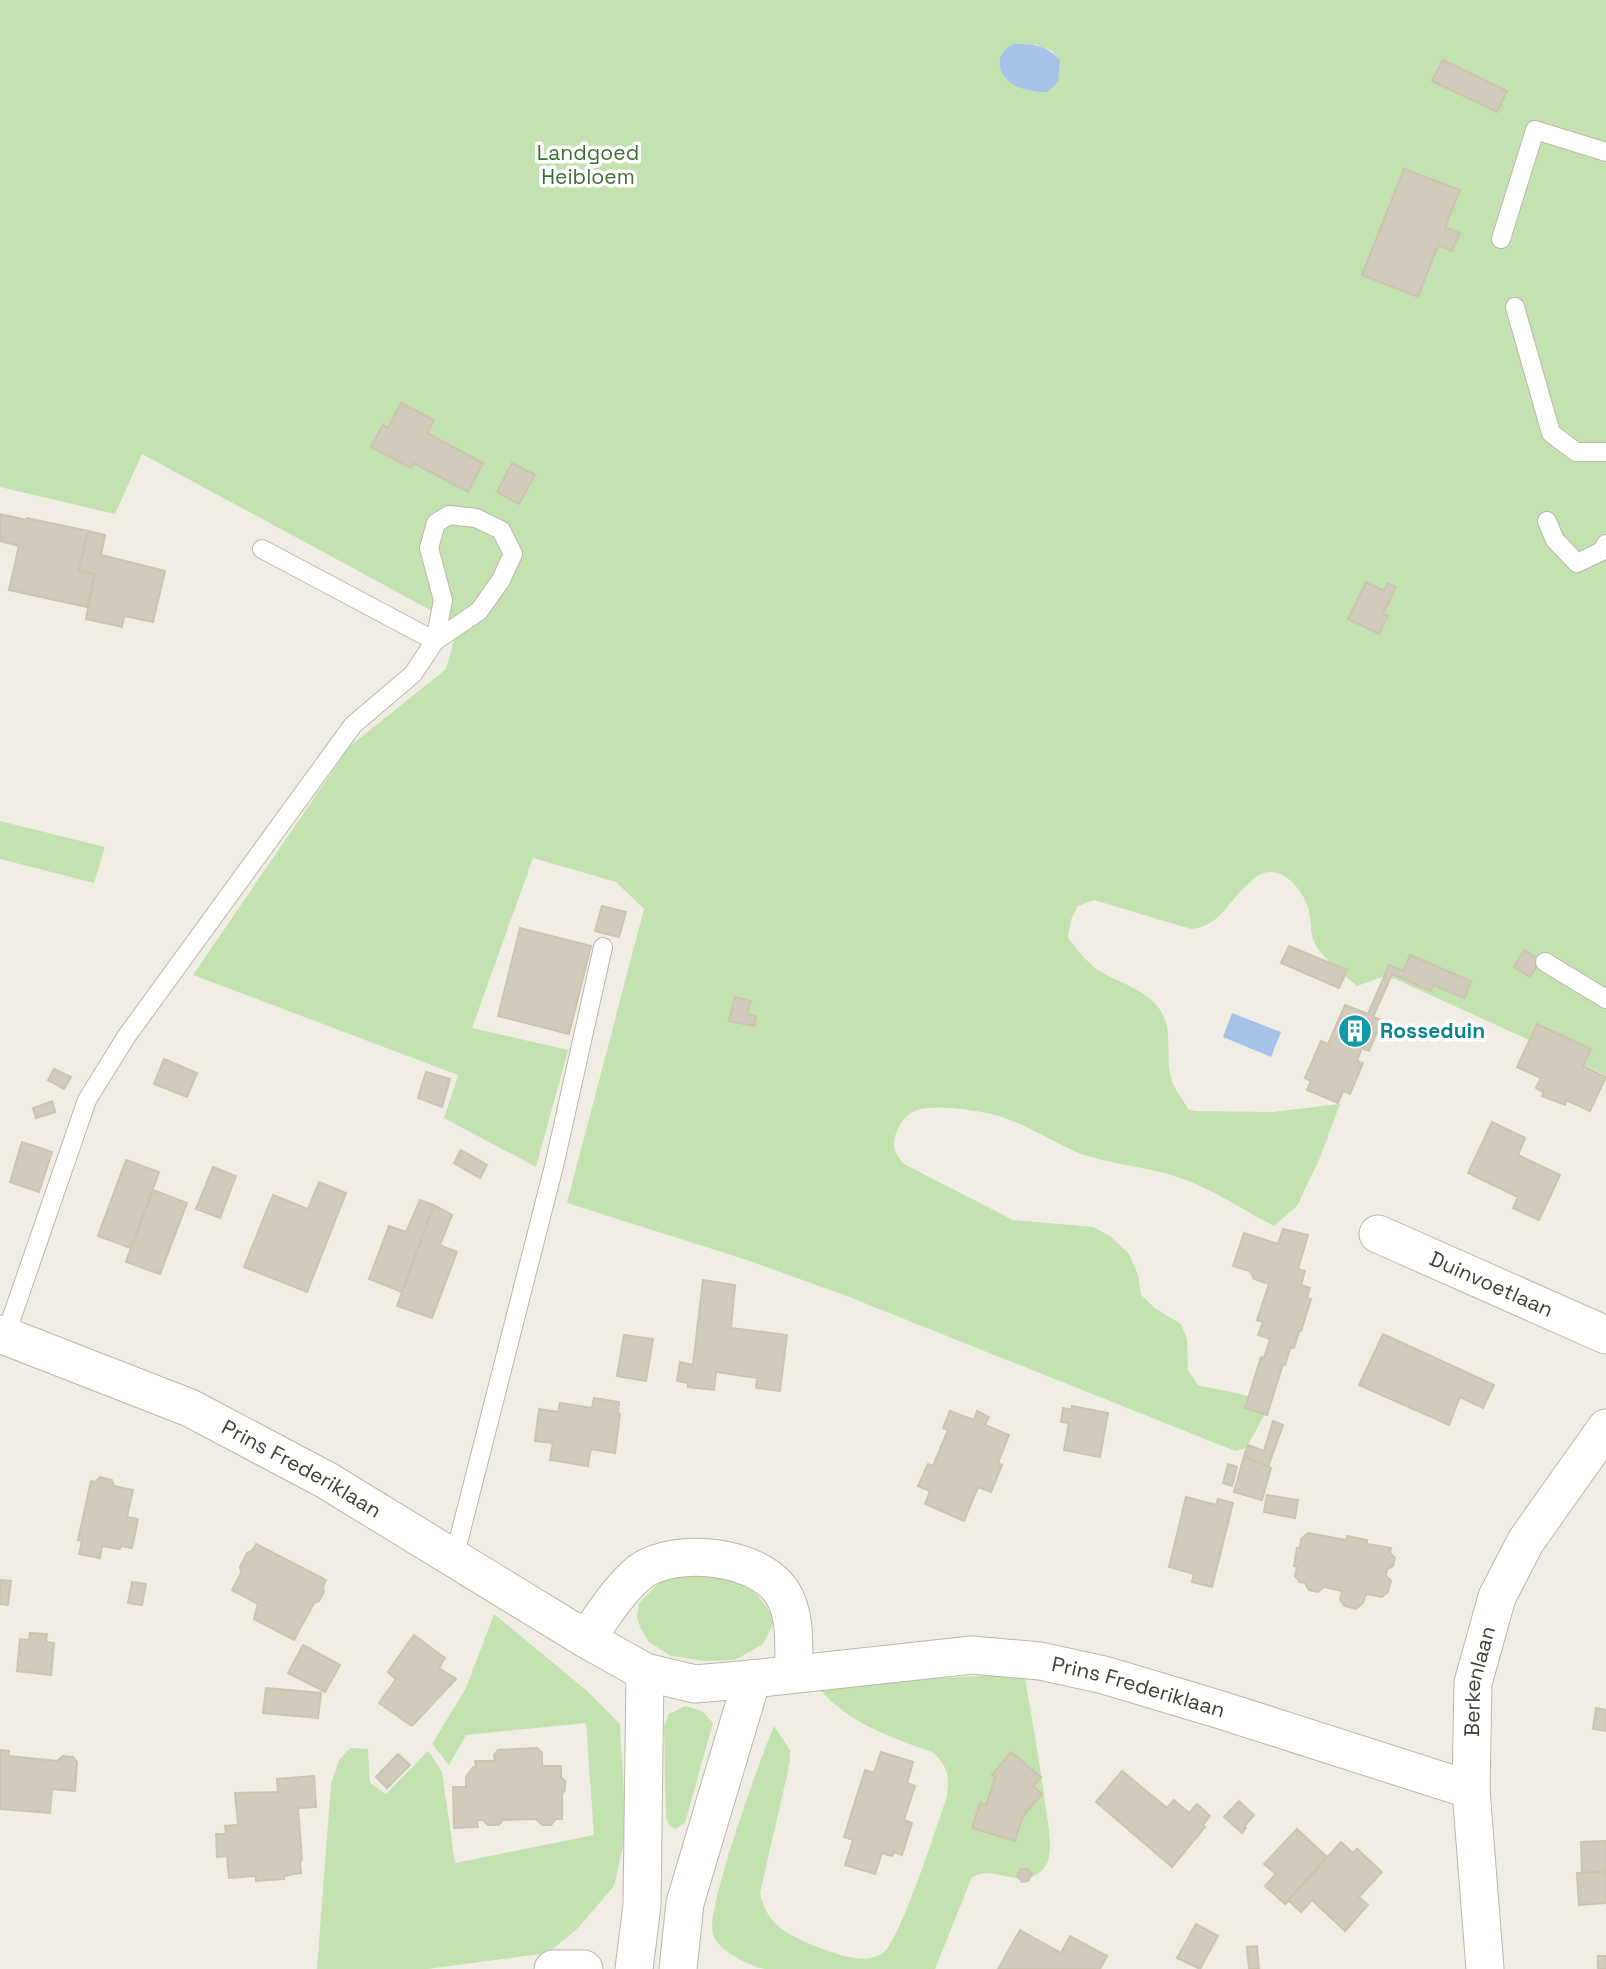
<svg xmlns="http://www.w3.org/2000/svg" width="1606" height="1969" font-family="'Space Grotesk',sans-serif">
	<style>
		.green { fill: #c4e1b0; fill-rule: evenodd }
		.water { fill: #a5c3e9 }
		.building { fill: #d1cbbb; stroke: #cbc4af; stroke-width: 2 }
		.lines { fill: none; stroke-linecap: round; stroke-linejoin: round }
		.lane-casing { stroke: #bbb7a8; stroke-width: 20 }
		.street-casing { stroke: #bbb7a8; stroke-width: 39 }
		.lane { stroke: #fff; stroke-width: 18 }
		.street { stroke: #fff; stroke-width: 37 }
		.labels { text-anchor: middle; stroke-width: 7; stroke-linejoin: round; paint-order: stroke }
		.park-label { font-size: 21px; fill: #3c6e2e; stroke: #fff }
		.culture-label { font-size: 21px; font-weight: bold; fill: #0d838f; stroke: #fff; text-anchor: start }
		.street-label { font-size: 21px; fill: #423f35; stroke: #fff }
	</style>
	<rect width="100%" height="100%" fill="#f0eee4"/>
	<g class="green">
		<path d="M0 0H1606V1075L1395 979 1382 977 1357 986C1343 973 1320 958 1313 939 1310 929 1311 917 1308 907 1302 889 1282 865 1261 874 1256 876 1252 881 1248 884 1227 902 1221 926 1191 929L1094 900 1078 906 1071 920 1068 938C1078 951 1089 965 1103 973 1123 984 1143 989 1158 1007 1175 1028 1164 1057 1172 1081 1176 1091 1183 1100 1188 1109L1195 1111 1272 1112 1340 1104 1319 1160 1297 1206 1274 1226C1238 1207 1203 1183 1164 1173 1136 1166 1108 1163 1081 1154 1053 1143 1027 1124 998 1116 978 1110 932 1103 914 1111 906 1115 900 1123 897 1131 891 1145 894 1153 904 1164L1013 1220 1093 1227 1110 1236 1129 1254 1138 1275 1141 1295 1156 1309 1181 1324 1187 1339 1188 1370 1198 1385C1223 1392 1247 1391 1269 1407L1246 1448 1235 1451 844 1295 747 1260 567 1203 644 909 616 882 533 858 472 1028 568 1050 536 1167 444 1118 458 1075 193 975 349 747 446 669 458 625 142 454 115 514 0 487ZM1034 44 1052 51 1060 60 1036 92 1016 86 1003 73Z"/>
		<polygon points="0,821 105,847 94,883 0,859"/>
		<path d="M693 1572C739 1579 751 1579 775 1621L763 1644 735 1660 705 1661 671 1656 649 1642 640 1627 637 1616 639 1603 663 1579Z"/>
		<polygon points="494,1614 586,1690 620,1724 626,1832 614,1886 578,1928 548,1953 427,1969 317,1969 331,1784 339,1760 350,1748 368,1749 370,1783 386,1794 428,1751 442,1771 455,1863 594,1835 586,1723 466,1735 449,1765 432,1744 466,1688"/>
		<path d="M1024 1674C1032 1716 1039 1759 1045 1802 1047 1820 1053 1843 1048 1861 1045 1868 1041 1872 1034 1876 1014 1886 996 1865 972 1877L935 1969C894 1969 853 1969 813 1969 798 1969 779 1969 765 1969 749 1966 718 1950 713 1935 705 1910 761 1757 774 1726L790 1750V1762L760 1893C767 1925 786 1934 815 1946 832 1953 865 1966 883 1953 900 1941 937 1826 946 1799 950 1779 949 1768 934 1753 891 1737 850 1724 819 1689L842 1683Z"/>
		<polygon points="685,1706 702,1711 713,1723 685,1823 675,1829 669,1825 666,1818 664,1727 669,1714"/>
	</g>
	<g class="water">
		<path d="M1014 44C1033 44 1047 45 1060 60L1058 82 1047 92C1037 92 1028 91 1018 87 998 78 991 54 1014 44Z"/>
		<polygon points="1232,1013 1281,1032 1271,1057 1223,1037"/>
	</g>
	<g class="building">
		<polygon points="1443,60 1507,91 1497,112 1432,81"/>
		<polygon points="1404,169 1460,190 1445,227 1460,233 1452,251 1438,245 1418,297 1362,275"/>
		<polygon points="401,403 434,420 427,433 483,463 468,492 414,463 411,468 371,447 383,425 388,428"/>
		<polygon points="512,463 535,475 519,504 497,492"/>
		<polygon points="0,514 27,520 27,518 88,531 79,571 95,574 87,607 9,590 19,546 0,541"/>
		<polygon points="88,531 105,535 101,555 165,571 153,622 124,616 122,627 86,619 95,574 79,571"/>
		<polygon points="1366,582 1384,591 1388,583 1396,587 1383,614 1388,616 1379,634 1348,619"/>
		<polygon points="602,906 626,912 619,937 595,931"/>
		<polygon points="520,928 591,946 569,1034 498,1016"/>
		<polygon points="1289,946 1347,970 1339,988 1281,963"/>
		<polygon points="1524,950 1540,960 1530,977 1514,967"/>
		<polygon points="1410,955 1471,981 1465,998 1433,985 1431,991 1392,974 1373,1017 1382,1020 1369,1051 1362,1048 1357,1061 1363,1063 1350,1094 1343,1091 1338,1103 1307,1090 1311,1081 1305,1078 1321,1041 1328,1044 1345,1005 1368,1014 1389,965 1403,971"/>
		<polygon points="735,997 751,1001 747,1014 756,1016 754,1026 729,1021"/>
		<polygon points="1537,1024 1591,1049 1583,1066 1606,1077 1590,1111 1566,1100 1565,1105 1542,1096 1544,1093 1536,1088 1541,1078 1517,1067"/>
		<polygon points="164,1059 197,1073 187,1097 154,1084"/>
		<polygon points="54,1069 71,1077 64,1089 48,1080"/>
		<polygon points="426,1072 450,1079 442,1107 418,1098"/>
		<polygon points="52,1101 55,1112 36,1118 33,1108"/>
		<polygon points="1492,1122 1525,1138 1518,1155 1560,1175 1539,1220 1513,1208 1518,1197 1468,1173"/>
		<polygon points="22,1142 52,1152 39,1192 10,1182"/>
		<polygon points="461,1150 487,1165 480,1178 454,1163"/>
		<polygon points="126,1160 159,1172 126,1262 131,1248 98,1236"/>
		<polygon points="213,1167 236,1176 220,1218 196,1209"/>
		<polygon points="319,1182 346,1193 307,1292 244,1267 273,1195 308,1209"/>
		<polygon points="153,1190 187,1203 160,1274 126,1262"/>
		<polygon points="420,1200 434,1205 402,1292 369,1279 389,1226 406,1232"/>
		<polygon points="434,1205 452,1215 440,1245 457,1252 432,1318 397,1306"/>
		<polygon points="1283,1229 1308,1235 1298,1269 1305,1271 1301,1285 1310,1288 1307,1298 1311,1299 1301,1331 1299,1331 1294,1348 1291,1347 1285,1365 1283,1364 1267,1415 1245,1408 1261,1357 1264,1358 1270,1339 1258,1335 1263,1322 1257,1320 1269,1284 1254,1279 1250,1271 1233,1266 1244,1233 1278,1244"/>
		<polygon points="703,1280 735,1285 731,1328 787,1335 780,1391 756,1388 757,1378 716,1372 714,1390 688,1387 688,1383 677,1381 680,1362 693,1365"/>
		<polygon points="1383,1334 1494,1385 1483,1408 1460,1397 1449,1425 1359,1385"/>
		<polygon points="624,1335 653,1339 646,1381 617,1376"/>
		<polygon points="594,1398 619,1402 618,1413 620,1414 615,1453 591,1449 588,1466 550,1460 553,1443 535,1441 539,1409 558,1412 560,1403 592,1408"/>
		<polygon points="1072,1406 1108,1413 1100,1457 1064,1450 1069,1423 1061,1422 1063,1408 1071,1410"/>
		<polygon points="950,1411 974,1420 977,1411 989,1417 985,1425 1009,1435 998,1463 1002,1465 991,1492 978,1487 964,1521 925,1504 930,1491 918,1486 928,1464 933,1466 948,1430 943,1428"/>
		<polygon points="1273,1421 1283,1425 1268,1467 1244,1456 1248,1445 1264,1451"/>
		<polygon points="1244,1456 1271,1468 1262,1500 1234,1492"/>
		<polygon points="1228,1464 1237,1467 1232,1486 1223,1483"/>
		<polygon points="100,1477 112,1480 114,1486 133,1490 127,1517 138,1519 132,1548 121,1546 120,1549 102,1546 100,1558 79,1554 82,1541 78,1540 91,1481 95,1482"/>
		<polygon points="1267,1495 1298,1500 1295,1518 1264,1512"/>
		<polygon points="1186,1497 1216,1505 1218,1499 1233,1503 1212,1587 1192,1582 1194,1574 1169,1567"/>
		<polygon points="1308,1533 1346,1540 1347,1536 1367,1540 1367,1544 1391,1548 1390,1553 1395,1558 1393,1566 1387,1569 1386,1576 1391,1581 1388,1592 1382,1597 1366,1594 1363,1603 1356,1609 1345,1606 1340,1600 1342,1591 1324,1587 1318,1592 1309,1590 1305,1583 1300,1582 1295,1576 1297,1567 1294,1566 1297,1548 1300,1548 1301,1539"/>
		<polygon points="256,1544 326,1580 323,1586 324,1592 319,1601 314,1603 294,1640 254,1619 258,1604 232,1590 241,1573 240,1567 247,1553 252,1551"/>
		<polygon points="0,1580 11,1581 8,1605 0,1604"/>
		<polygon points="132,1582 146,1584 142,1605 128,1603"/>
		<polygon points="30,1633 47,1634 46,1642 54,1643 51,1675 17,1671 20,1639 29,1640"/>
		<polygon points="414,1635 445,1658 439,1668 456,1679 412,1726 379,1703 396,1679 388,1672"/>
		<polygon points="303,1645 340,1665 325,1692 288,1673"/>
		<polygon points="266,1688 321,1693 318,1718 263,1713"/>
		<polygon points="1596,1708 1606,1710 1606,1731 1593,1729"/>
		<polygon points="537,1748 542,1753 542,1766 561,1766 561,1777 565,1781 565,1790 562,1794 562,1819 556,1819 551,1825 542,1825 536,1819 503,1820 499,1825 488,1825 483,1820 477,1820 478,1827 454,1828 453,1787 466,1787 466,1777 473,1767 476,1767 475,1761 495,1761 494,1755 498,1750"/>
		<polygon points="0,1750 9,1751 9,1756 57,1761 63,1756 73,1757 77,1762 75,1791 52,1789 50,1813 0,1809"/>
		<polygon points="881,1752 913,1762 907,1783 915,1786 904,1820 912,1823 902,1855 894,1852 892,1856 882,1853 875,1874 845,1865 853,1840 844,1837 865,1770 874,1773"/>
		<polygon points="1011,1752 1041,1777 1033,1786 1042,1794 1023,1816 1015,1841 972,1828 980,1803 986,1805 995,1777 992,1775"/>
		<polygon points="398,1754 410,1765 387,1788 376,1777"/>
		<polygon points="1122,1771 1167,1808 1174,1800 1189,1813 1197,1804 1210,1816 1203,1825 1205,1827 1172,1867 1096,1802"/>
		<polygon points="314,1776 316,1807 298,1808 302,1860 300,1861 301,1873 284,1876 284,1879 256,1881 256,1876 229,1878 227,1856 217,1857 216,1834 226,1834 225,1826 238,1825 235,1793 278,1792 277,1779"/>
		<polygon points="1239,1801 1254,1815 1244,1827 1246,1828 1242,1833 1224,1817"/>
		<polygon points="1297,1829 1327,1857 1285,1904 1265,1886 1276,1874 1264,1864"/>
		<polygon points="1606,1841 1606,1872 1582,1873 1581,1842"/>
		<polygon points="1341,1842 1353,1853 1357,1849 1382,1872 1359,1897 1368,1905 1345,1931 1312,1900 1301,1912 1289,1901 1285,1904"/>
		<polygon points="1027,1869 1032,1874 1028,1881 1022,1882 1018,1876 1020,1870"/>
		<polygon points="1606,1872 1606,1903 1579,1905 1577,1873"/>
		<polygon points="1196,1924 1218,1936 1200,1969 1177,1958"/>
		<polygon points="1020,1930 1061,1953 1070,1936 1107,1956 1100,1969 998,1969"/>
		<polygon points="1257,1946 1259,1969 1249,1969 1247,1947"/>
		<rect x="1598" y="1956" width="8" height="13"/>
	</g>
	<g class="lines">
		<g class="lane-casing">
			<g id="lane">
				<polyline points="1501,239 1535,130 1606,152"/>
				<polyline points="1515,307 1551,433 1576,452 1606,452"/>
				<polygon points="449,515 476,518 501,530 513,554 501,580 479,611 435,641 443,600 429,548 436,523"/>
				<polyline points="1547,521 1555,540 1577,563 1602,551 1606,544"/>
				<polyline points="1545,962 1606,999"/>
				<polyline points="6,1334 87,1100 126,1037 353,725 413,674 435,641 262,549"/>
				<polyline points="454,1558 554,1166 603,947"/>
			</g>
		</g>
		<g class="street-casing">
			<g id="street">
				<path id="s1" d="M1378 1234 1606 1335"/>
				<path id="s2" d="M0 1334 190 1408 326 1480 586 1639 645 1672 695 1684 752 1679 972 1655 1040 1661 1104 1675 1221 1710 1471 1790"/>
				<path d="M586 1639C603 1616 618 1590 640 1572 675 1546 760 1555 783 1594 797 1617 793 1648 794 1673"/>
				<polyline points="553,1969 584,1969"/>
				<polyline points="634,1969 642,1905 645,1672"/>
				<polyline points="678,1969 685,1903 752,1679"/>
				<path id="s3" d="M1485 1969 1471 1790 1473 1683 1497 1597 1526 1541 1606 1428"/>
			</g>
		</g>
		<use href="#lane" class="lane"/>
		<use href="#street" class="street"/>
	</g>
	<defs>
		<g id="building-disc" transform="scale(1.75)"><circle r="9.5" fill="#0f9aa8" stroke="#fff"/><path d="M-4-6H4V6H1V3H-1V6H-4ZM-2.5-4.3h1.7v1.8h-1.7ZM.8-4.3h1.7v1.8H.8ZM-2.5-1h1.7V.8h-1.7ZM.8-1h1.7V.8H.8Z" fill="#fff"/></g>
	</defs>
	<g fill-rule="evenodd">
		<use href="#building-disc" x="1355" y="1031"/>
	</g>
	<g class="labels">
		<g class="park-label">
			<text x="588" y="160">Landgoed<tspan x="588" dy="24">Heibloem</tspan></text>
		</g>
		<g class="culture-label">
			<text x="1380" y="1038">Rosseduin</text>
		</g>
		<g class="street-label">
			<text dy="7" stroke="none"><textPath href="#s1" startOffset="124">Duinvoetlaan</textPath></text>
			<text dy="7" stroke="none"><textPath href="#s2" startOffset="331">Prins Frederiklaan</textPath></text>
			<text dy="7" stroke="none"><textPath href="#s3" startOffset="289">Berkenlaan</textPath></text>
			<text dy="7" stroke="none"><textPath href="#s2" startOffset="1230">Prins Frederiklaan</textPath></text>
		</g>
	</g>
</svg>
